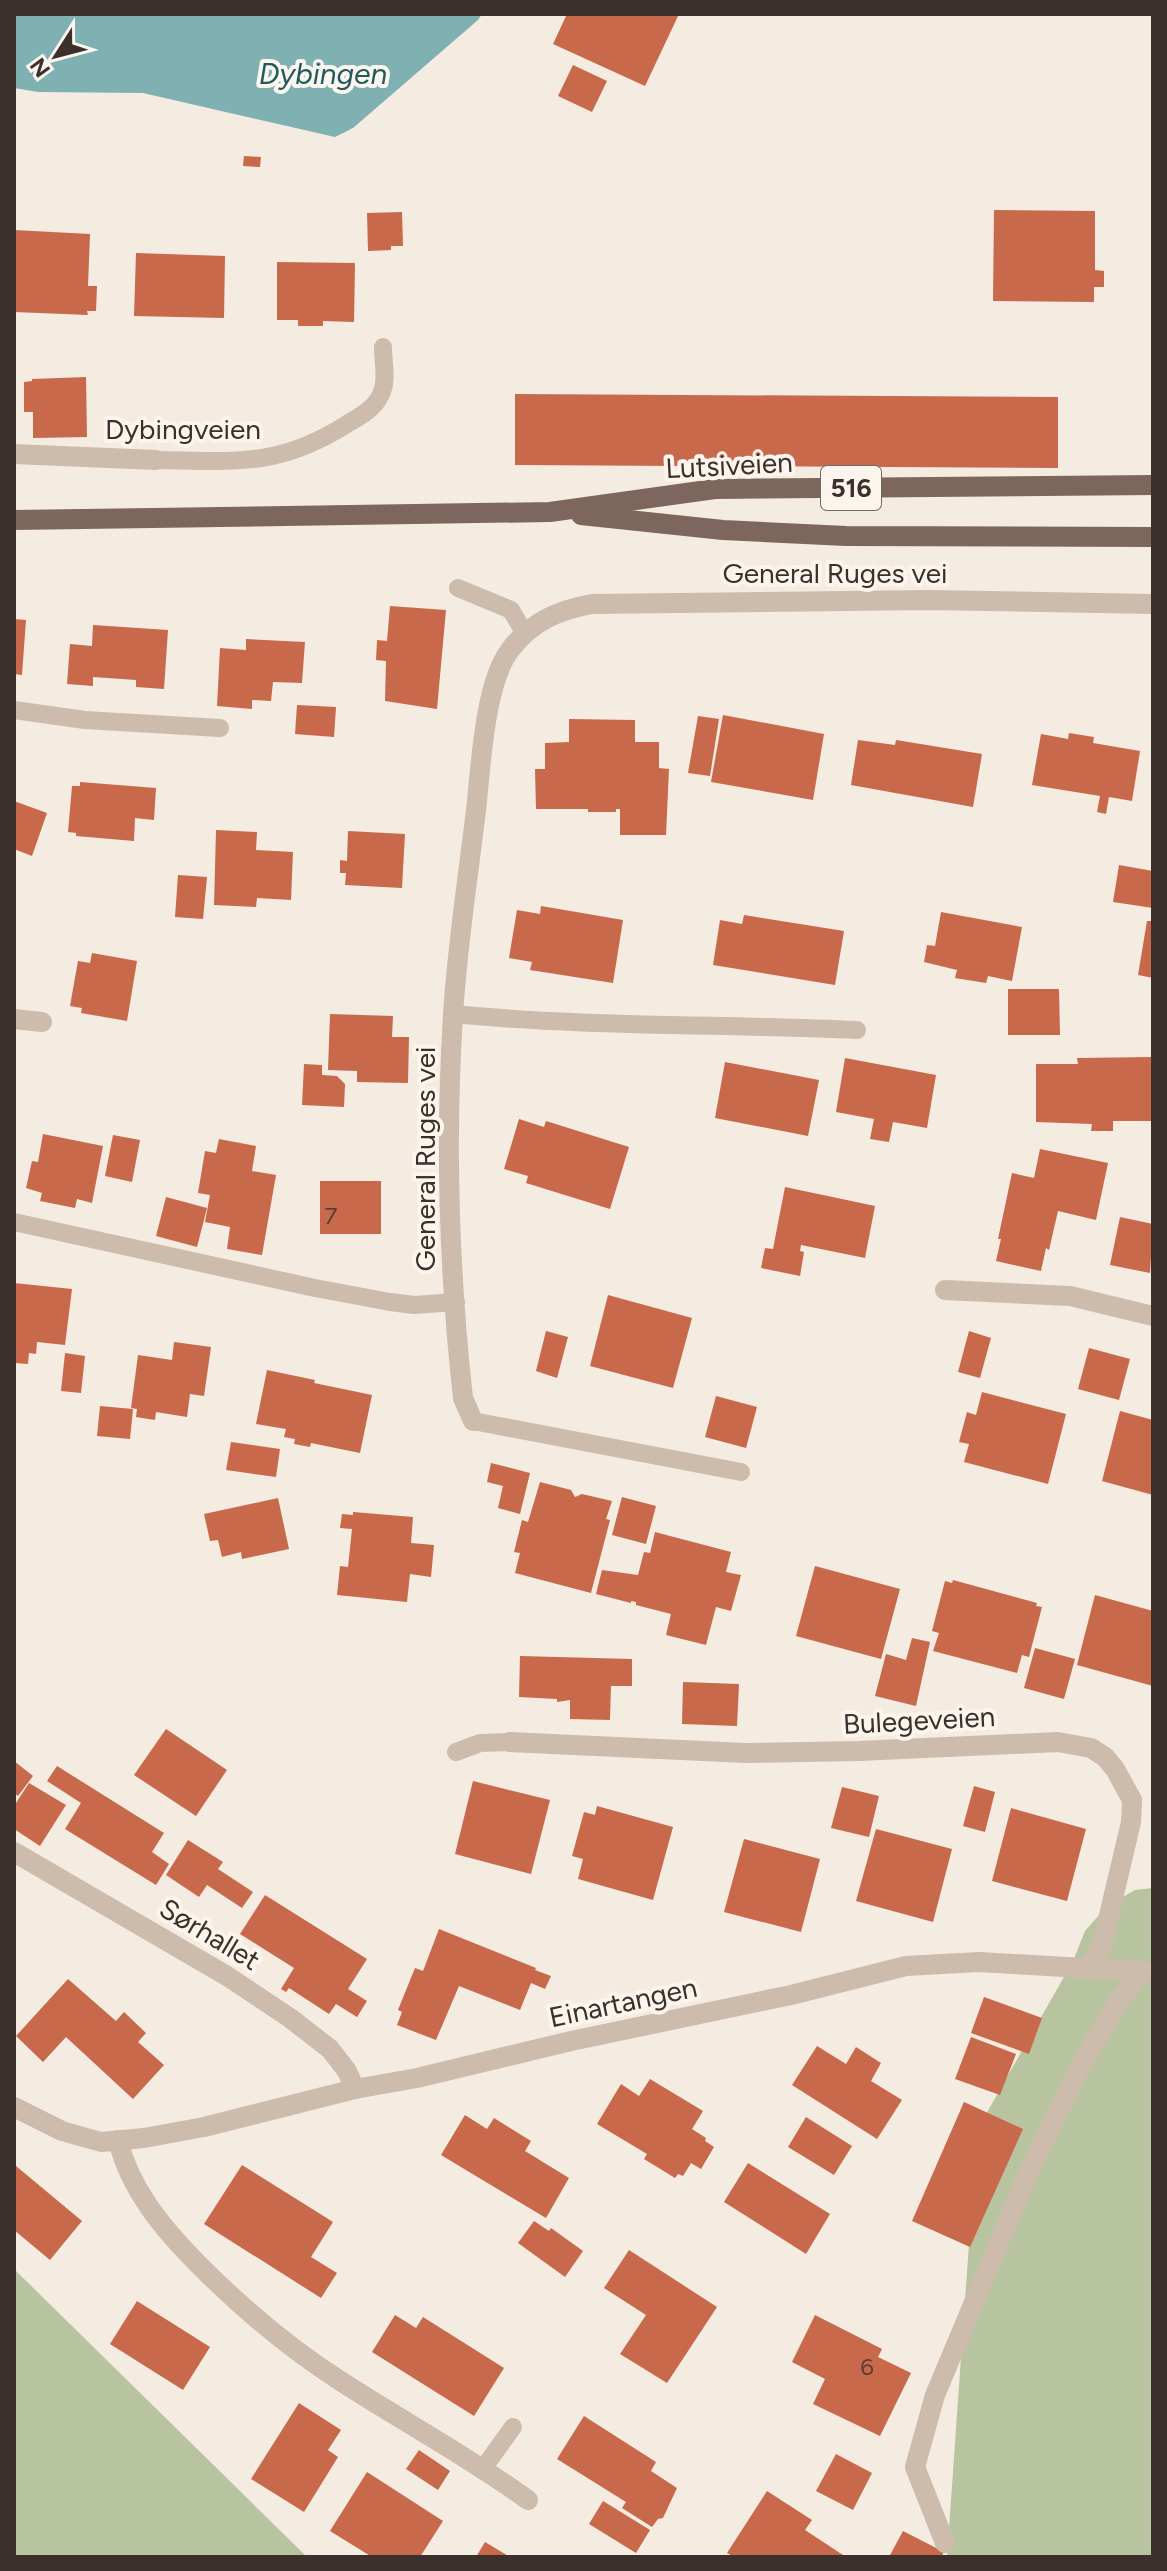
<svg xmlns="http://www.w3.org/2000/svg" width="1167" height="2571" font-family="Figtree,sans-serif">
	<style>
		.green { fill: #b8c4a0 }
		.water { fill: #7fb0b2 }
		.building { fill: #c8694b }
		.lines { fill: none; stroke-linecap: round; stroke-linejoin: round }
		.service { stroke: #cdbbac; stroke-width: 18 }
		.minor { stroke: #cdbbac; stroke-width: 20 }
		.primary { stroke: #7d675c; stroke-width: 20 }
		.labels { text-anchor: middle; stroke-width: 8; stroke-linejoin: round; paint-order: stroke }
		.number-label { font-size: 24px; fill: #5e3e33 }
		.shield { fill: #fbf5ee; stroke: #756b66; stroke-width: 2 }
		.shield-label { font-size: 26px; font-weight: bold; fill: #3b302b }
		.street-label { font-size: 28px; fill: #3b302b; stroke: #fbf5ee }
		.water-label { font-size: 30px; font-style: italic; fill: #1f5a5e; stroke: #fbf5ee }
	</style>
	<rect width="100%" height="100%" fill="#f4ebe1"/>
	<g class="green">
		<polygon points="1153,1888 1153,2557 947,2557 977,2130 1073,1961 1085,1931 1107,1906 1135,1890"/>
		<polygon points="14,2269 307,2557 14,2557"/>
	</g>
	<polygon class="water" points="14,14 482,14 478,20 353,128 335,137 143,93 38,92 14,88"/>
	<g class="building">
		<polygon points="567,14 679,14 645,86 553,44"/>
		<polygon points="573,65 607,81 592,112 558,96"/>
		<polygon points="244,156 261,157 260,167 243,166"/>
		<polygon points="994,210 1095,211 1095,270 1104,271 1104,287 1094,287 1094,302 993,301"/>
		<polygon points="402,212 403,246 391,246 391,250 368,251 367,213"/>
		<polygon points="14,230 90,234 88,286 97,286 96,311 87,311 88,315 14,312"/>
		<polygon points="136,253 225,256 224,318 134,316"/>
		<polygon points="277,262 355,263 354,322 323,321 323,326 298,326 298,320 277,320"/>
		<polygon points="86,377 87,437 33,438 33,412 24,412 24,382 32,381 32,379"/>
		<polygon points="515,394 1058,397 1058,468 515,465"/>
		<polygon points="390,606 446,610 437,709 385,701 386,661 376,660 377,640 387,641"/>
		<polygon points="14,619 26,620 22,675 14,674"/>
		<polygon points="93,625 168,630 164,689 136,687 136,680 93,677 93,686 67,684 70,644 92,646"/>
		<polygon points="246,639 305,642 302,683 273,682 271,701 252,700 252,709 217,706 220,648 246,650"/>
		<polygon points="297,705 336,707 334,737 295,734"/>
		<polygon points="723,715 824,734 813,800 711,782"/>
		<polygon points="698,716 719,719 710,776 688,773"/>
		<polygon points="569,719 635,720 635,742 659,742 659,768 669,769 666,835 620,835 620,809 616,809 616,812 588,812 588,809 536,809 535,769 545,769 545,743 569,742"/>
		<polygon points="1069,733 1094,737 1093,743 1140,751 1132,801 1109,797 1106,814 1097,812 1100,796 1032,785 1041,734 1068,739"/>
		<polygon points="858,740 895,745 896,740 982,754 973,807 851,785"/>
		<polygon points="80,782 156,788 154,820 135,818 134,841 76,836 76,833 68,832 72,786 80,786"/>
		<polygon points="14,801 47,813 32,856 14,849"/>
		<polygon points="216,830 257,832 256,850 293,852 291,900 257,898 256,907 214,905"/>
		<polygon points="348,831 405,834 402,888 345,885 346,873 340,873 340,860 347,861"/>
		<polygon points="1119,865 1153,871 1153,908 1113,902"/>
		<polygon points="178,875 207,877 203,919 175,917"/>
		<polygon points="541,906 623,920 613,983 530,970 532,962 509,958 517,910 540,914"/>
		<polygon points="941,912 1022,927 1012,981 988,976 986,983 955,978 957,970 924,962 927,945 935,946"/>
		<polygon points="744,915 844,931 835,985 713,965 720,920 742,924"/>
		<polygon points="1147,921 1153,921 1153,978 1138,975"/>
		<polygon points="92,953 137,961 127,1021 81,1013 82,1008 70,1006 78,961 90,963"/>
		<polygon points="1008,989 1059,989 1060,1035 1008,1035"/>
		<polygon points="330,1014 393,1016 392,1037 409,1037 408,1083 357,1082 357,1071 328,1070"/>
		<polygon points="1153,1057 1153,1121 1113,1121 1113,1131 1091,1131 1092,1124 1036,1122 1036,1064 1078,1064 1077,1058"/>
		<polygon points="845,1058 936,1075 927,1128 893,1122 889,1142 870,1139 874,1119 836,1112"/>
		<polygon points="725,1062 819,1080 808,1136 715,1118"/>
		<polygon points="304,1064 322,1065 322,1075 337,1076 345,1084 344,1107 302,1105"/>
		<polygon points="519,1119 544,1127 546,1121 629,1147 610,1209 526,1183 528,1176 504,1169"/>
		<polygon points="43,1134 103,1146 92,1203 77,1199 75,1208 40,1201 42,1193 26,1188 32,1161 38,1162"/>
		<polygon points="113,1135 140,1140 132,1182 105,1176"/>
		<polygon points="219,1139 256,1146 252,1171 276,1175 262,1255 227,1249 230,1227 205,1222 210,1195 198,1193 205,1151 216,1153"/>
		<polygon points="1040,1149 1108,1163 1096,1220 1058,1211 1049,1250 1046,1248 1041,1271 996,1261 1001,1239 998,1239 1012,1173 1034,1178"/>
		<rect x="320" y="1181" width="61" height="53"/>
		<polygon points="785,1187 875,1206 865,1258 801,1245 800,1251 804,1252 800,1276 761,1268 765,1248 773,1249"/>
		<polygon points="166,1197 207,1208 197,1247 156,1236"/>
		<polygon points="1120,1217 1153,1224 1150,1273 1110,1265"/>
		<polygon points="14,1283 72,1289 65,1345 37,1342 36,1354 29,1353 28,1364 14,1363"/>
		<polygon points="608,1295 692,1318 673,1388 590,1366"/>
		<polygon points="546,1331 568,1337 557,1378 536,1371"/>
		<polygon points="969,1331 991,1338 980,1378 958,1372"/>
		<polygon points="174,1342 211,1347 204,1396 190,1394 187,1417 156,1412 155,1420 136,1417 137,1409 131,1408 138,1355 172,1360"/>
		<polygon points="1089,1348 1130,1359 1119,1400 1078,1389"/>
		<polygon points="65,1353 85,1356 81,1393 61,1391"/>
		<polygon points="267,1370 315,1380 314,1383 372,1395 360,1453 311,1443 310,1447 294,1444 295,1439 284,1437 286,1429 256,1424"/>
		<polygon points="982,1392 1066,1414 1048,1484 964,1462 969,1444 959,1442 967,1412 976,1415"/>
		<polygon points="716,1396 757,1407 746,1448 705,1437"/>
		<polygon points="100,1406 133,1409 130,1439 97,1436"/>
		<polygon points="1120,1411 1153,1420 1153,1495 1102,1481"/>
		<polygon points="231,1442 280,1449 276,1477 226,1470"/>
		<polygon points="491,1463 530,1473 520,1514 498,1508 503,1486 487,1482"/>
		<polygon points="540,1482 571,1490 575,1497 582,1494 612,1501 606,1519 610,1520 591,1593 515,1573 520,1553 514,1552 522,1520 528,1522"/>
		<polygon points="622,1497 656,1506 646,1544 612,1535"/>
		<polygon points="278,1498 289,1549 242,1559 241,1552 222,1557 218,1540 210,1541 204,1514"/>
		<polygon points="353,1512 413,1517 411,1543 434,1545 431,1577 410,1574 407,1602 337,1595 340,1566 348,1567 352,1529 340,1528 342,1514 353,1515"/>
		<polygon points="655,1532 731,1552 726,1572 741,1575 731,1611 716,1607 706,1645 666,1635 671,1614 636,1605 636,1602 631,1601 631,1603 596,1594 602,1570 638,1575 644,1552 650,1553"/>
		<polygon points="815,1566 900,1589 881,1659 796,1636"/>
		<polygon points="953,1580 1037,1603 1036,1606 1042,1607 1029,1657 1022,1655 1017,1673 933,1651 939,1633 932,1631 945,1581 952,1583"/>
		<polygon points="1095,1595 1153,1611 1153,1686 1077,1665"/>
		<polygon points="912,1638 930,1642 916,1706 875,1696 886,1654 906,1660"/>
		<polygon points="1035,1648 1075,1659 1064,1699 1024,1688"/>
		<polygon points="520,1656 632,1659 632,1686 611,1686 610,1720 570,1719 570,1700 557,1702 557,1699 519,1697"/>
		<polygon points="683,1682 739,1684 737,1726 682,1724"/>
		<polygon points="166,1729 227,1770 196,1816 134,1775"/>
		<polygon points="14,1761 33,1776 18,1796 14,1793"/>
		<polygon points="57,1766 164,1833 152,1852 169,1864 156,1885 65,1829 81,1803 47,1781"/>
		<polygon points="473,1781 550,1800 531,1874 455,1854"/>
		<polygon points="29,1783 66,1805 40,1846 14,1829 14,1806"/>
		<polygon points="974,1786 995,1792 985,1832 963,1826"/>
		<polygon points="842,1787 879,1796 869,1837 831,1828"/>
		<polygon points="597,1806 673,1827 653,1900 578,1879 583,1859 572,1856 584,1812 595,1815"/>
		<polygon points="1011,1808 1086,1829 1067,1901 992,1881"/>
		<polygon points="876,1829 952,1849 933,1922 856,1901"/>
		<polygon points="744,1839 820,1859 801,1932 724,1912"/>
		<polygon points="188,1840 223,1862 218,1869 253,1892 242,1908 207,1885 199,1897 166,1875"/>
		<polygon points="265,1895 367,1959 348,1989 367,2001 357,2017 336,2004 329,2014 289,1988 286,1992 281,1989 294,1968 240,1934"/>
		<polygon points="439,1929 536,1968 535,1970 551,1976 545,1989 531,1983 520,2010 459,1986 436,2040 397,2025 402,2012 398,2010 415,1968 423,1971"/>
		<polygon points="68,1979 116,2021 124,2012 146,2033 138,2042 164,2065 133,2099 66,2037 43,2062 16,2036"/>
		<polygon points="984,1997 1042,2018 1029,2054 971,2033"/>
		<polygon points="971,2037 1016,2054 1000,2095 955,2079"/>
		<polygon points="817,2046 846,2064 856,2047 881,2063 871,2081 902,2100 877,2139 792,2085"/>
		<polygon points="650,2079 703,2111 692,2129 706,2138 705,2141 714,2147 701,2169 691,2163 683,2176 678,2174 675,2178 644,2159 647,2154 597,2124 621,2084 639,2096"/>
		<polygon points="964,2102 1023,2129 970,2247 912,2221"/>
		<polygon points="465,2115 487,2129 494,2118 531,2141 525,2151 569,2178 546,2218 441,2155"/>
		<polygon points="806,2117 852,2146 834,2175 788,2147"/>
		<polygon points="748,2163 830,2214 806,2254 724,2202"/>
		<polygon points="242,2165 333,2222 311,2257 337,2273 321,2298 204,2224"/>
		<polygon points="16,2166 82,2221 50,2260 14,2230"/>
		<polygon points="534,2221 549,2231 551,2228 583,2251 565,2277 518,2243"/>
		<polygon points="629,2250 717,2307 667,2383 620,2354 646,2315 604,2288"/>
		<polygon points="137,2301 210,2347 183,2390 110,2344"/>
		<polygon points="395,2315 416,2328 423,2317 504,2368 474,2416 372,2352"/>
		<polygon points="815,2315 882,2349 878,2357 911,2373 880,2436 813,2404 825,2379 792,2362"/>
		<polygon points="299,2403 341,2430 328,2450 338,2457 304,2512 251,2479"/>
		<polygon points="584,2416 656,2462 651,2471 677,2488 663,2518 658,2519 652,2527 622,2508 626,2502 557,2459"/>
		<polygon points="419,2450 450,2471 438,2490 406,2469"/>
		<polygon points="836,2454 872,2473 853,2510 816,2491"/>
		<polygon points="367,2472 443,2521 420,2557 372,2557 330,2531"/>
		<polygon points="767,2491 812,2520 805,2530 846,2557 734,2557 727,2553"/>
		<polygon points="603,2501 650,2530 636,2553 589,2524"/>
		<polygon points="903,2531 944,2552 941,2557 889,2557"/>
		<polygon points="485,2542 510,2557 476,2557"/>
	</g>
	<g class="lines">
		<g class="service">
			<path d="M156 460C234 461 278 468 347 424 359 417 374 409 380 396 388 382 383 363 383 347"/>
			<polyline points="458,588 511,610 525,634"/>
			<polyline points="14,710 85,720 220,728"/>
			<path d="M453 1014C587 1027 722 1024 857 1030"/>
			<polyline points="14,1222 315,1288 390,1302 414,1305 456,1302"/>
			<polyline points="473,1421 741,1472"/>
			<polyline points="456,1752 480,1743 509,1742"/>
			<polyline points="482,2470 513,2427"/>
		</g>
		<g class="minor">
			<polyline points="14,454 156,460"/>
			<polyline points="14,1019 42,1022"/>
			<polyline points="945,1290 1070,1296 1153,1316"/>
			<path d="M473 1421 463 1398C449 1272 445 1143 453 1015 457 947 468 878 476 810 481 768 484 684 510 650 531 622 558 610 592 604L928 600 1153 604"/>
			<polyline points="509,1742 746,1753 859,1751 1058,1742 1091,1748 1105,1757 1115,1769 1132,1800 1131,1822 1102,1945 1091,1966"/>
			<polyline points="14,1852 227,1976 290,2018 330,2049 347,2071 355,2089"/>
			<polyline points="14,2107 62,2131 101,2142 144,2138 204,2127 355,2089 417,2078 571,2041 791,1995 906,1966 979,1962 1153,1972"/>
			<path d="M118 2140C130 2190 164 2230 200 2266 243 2309 290 2349 342 2382 404 2422 469 2457 528 2500"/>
			<polyline points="945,2543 915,2467 935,2395 1030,2169 1082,2063 1121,1998 1144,1971"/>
		</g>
		<g class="primary">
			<polyline points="581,515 723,530 846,536 1153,537"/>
			<polyline points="14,520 550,512 715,489 1153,485"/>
		</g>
	</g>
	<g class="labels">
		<g class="number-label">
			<text x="331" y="1224">7</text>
			<text x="867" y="2375">6</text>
		</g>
		<rect class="shield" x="821" y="466" width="60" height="44" rx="6"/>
		<g class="shield-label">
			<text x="851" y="497">516</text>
		</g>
		<g class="street-label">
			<text x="183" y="439">Dybingveien</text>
			<text transform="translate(729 465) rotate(-3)" y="10">Lutsiveien</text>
			<text x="835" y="583">General Ruges vei</text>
			<text transform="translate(425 1159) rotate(-90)" y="10">General Ruges vei</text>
			<text transform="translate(919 1720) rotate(-3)" y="10">Bulegeveien</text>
			<text transform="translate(210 1934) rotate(31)" y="10">Sørhallet</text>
			<text transform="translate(623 2002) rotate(-12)" y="10">Einartangen</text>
		</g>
		<g class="water-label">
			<text x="323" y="84">Dybingen</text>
		</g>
	</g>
	<rect width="1167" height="2571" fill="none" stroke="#3b302b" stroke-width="32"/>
	<g transform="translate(56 56) rotate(234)" stroke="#fbf5ee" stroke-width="6" paint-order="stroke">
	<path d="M0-6L14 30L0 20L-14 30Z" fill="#3b302b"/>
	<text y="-12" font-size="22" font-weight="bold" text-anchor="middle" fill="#3b302b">N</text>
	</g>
</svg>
